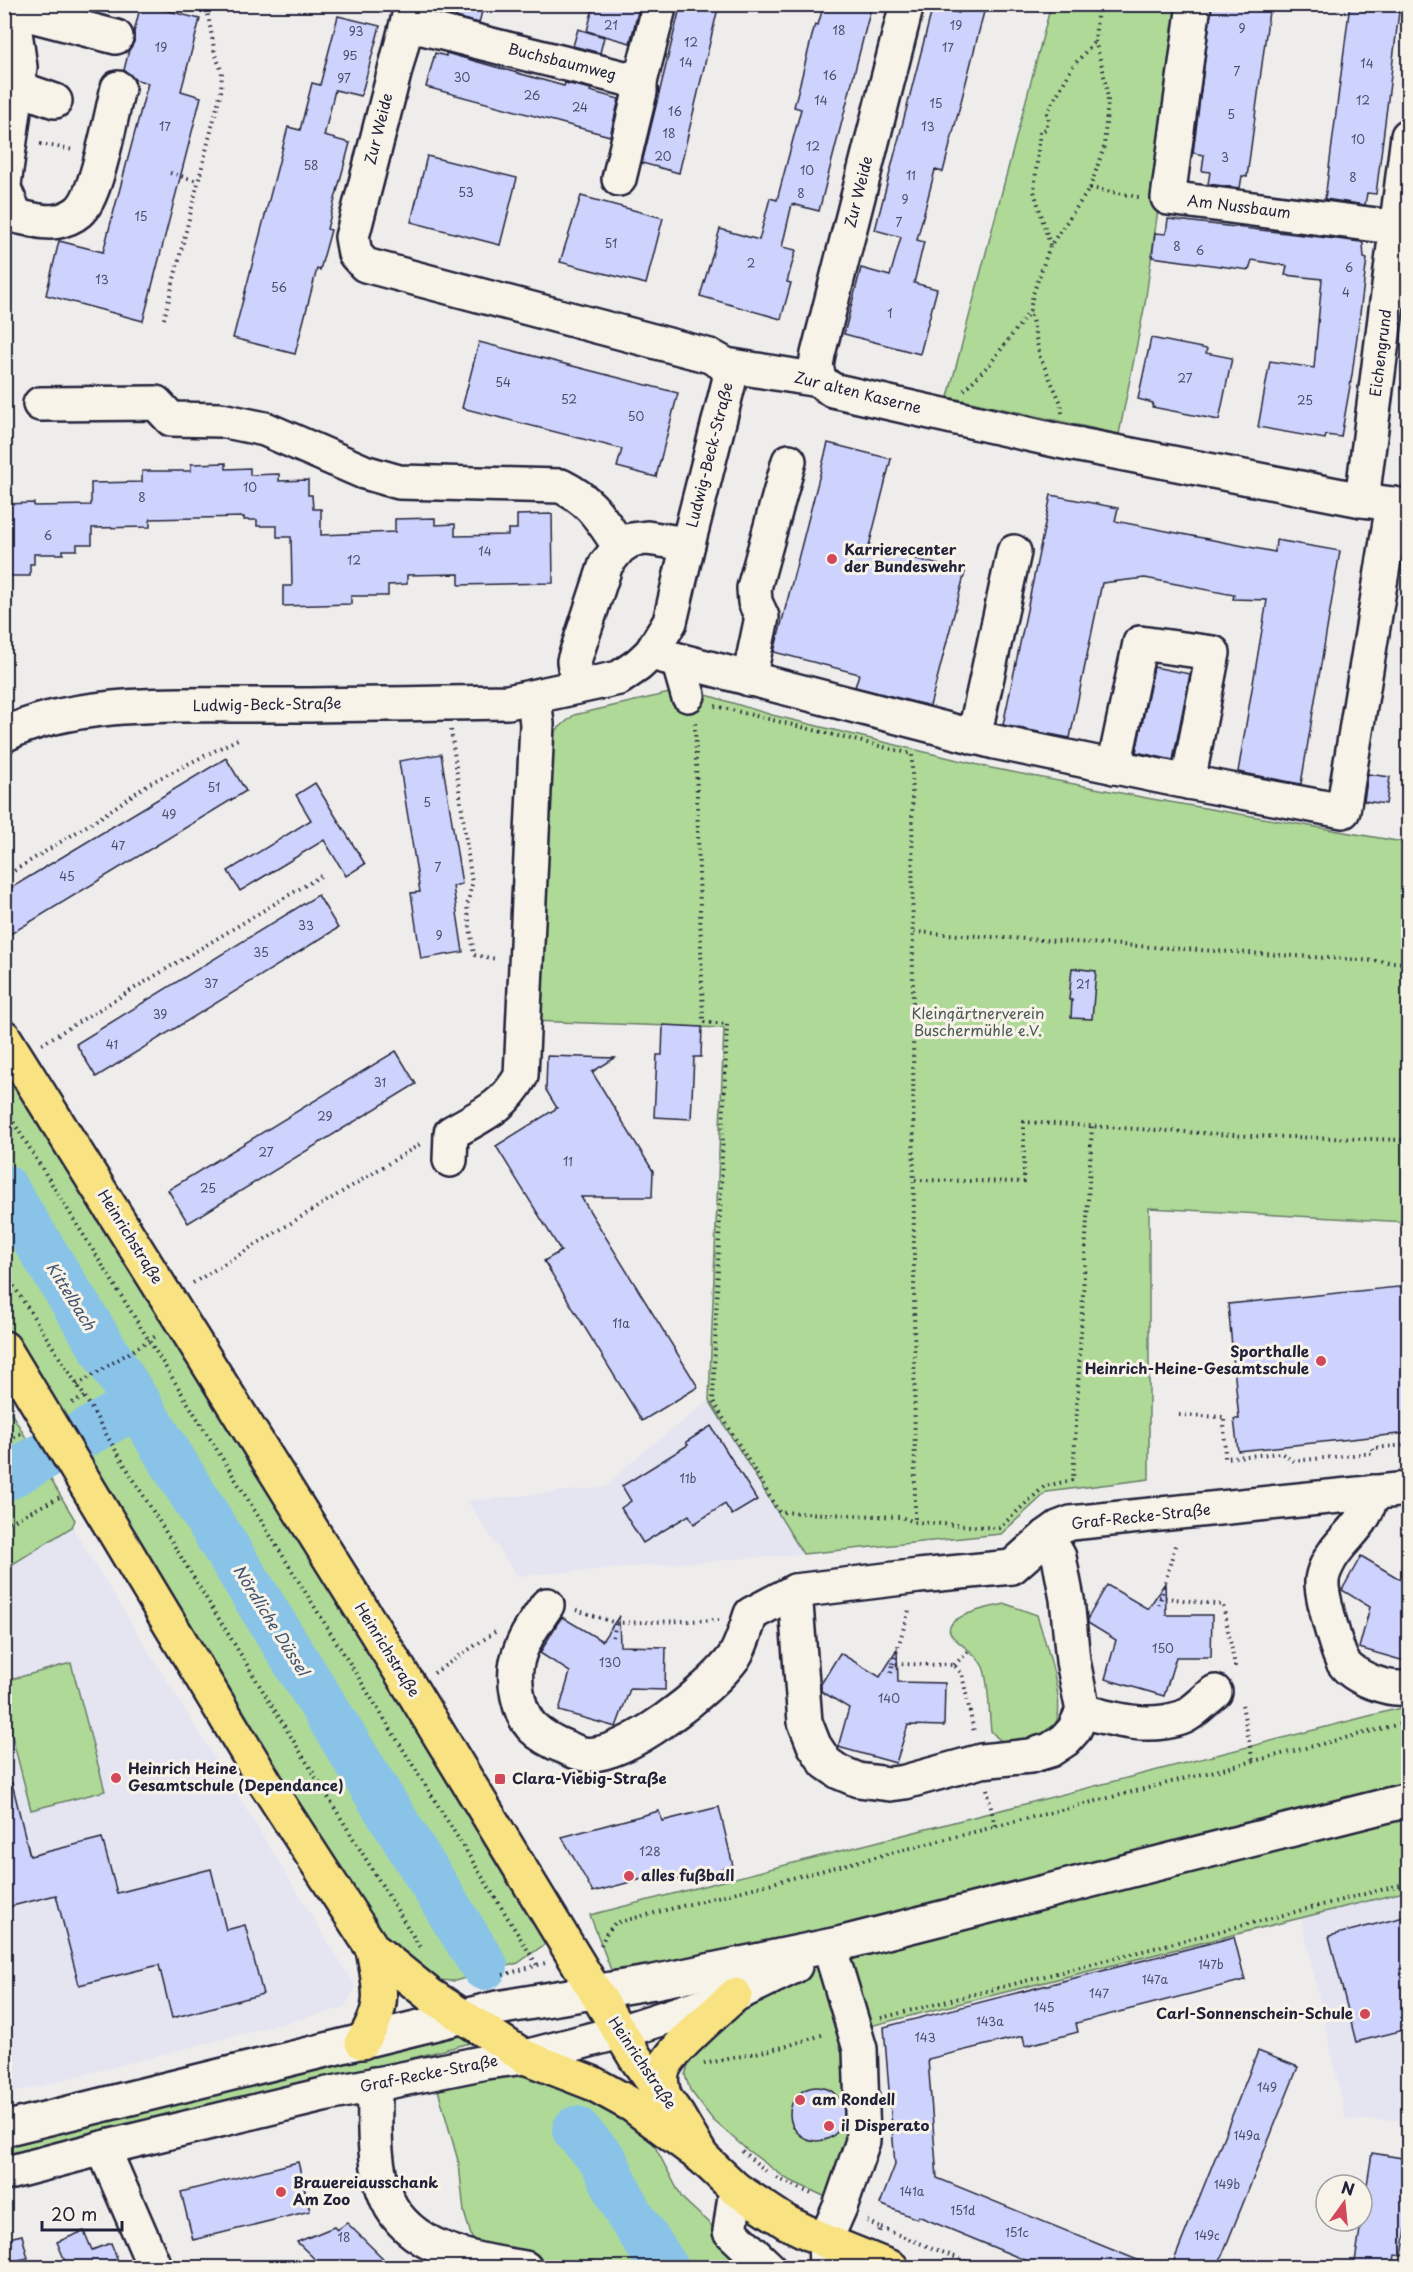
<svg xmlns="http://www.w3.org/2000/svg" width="1413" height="2272" font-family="'Playpen Sans',sans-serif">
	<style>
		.built { fill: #e5e5f1 }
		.green { fill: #afd997; stroke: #687e69; stroke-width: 1.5 }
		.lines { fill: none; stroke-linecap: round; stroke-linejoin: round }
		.river { stroke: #89c4e8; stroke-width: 48 }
		.building { fill: #cdd3fc; stroke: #22223b; stroke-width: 1.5 }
		.minor-casing { stroke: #22223b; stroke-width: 38 }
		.major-casing { stroke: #22223b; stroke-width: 38 }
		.path { stroke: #22223b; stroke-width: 4; stroke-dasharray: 1.5 4.5; stroke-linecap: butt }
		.minor { stroke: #f7f3e8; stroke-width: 33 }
		.major { stroke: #f8e281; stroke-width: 33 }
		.poi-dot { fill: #d1495b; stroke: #f7f3e8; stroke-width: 2 }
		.labels { text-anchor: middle; stroke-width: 6; stroke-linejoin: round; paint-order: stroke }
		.number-label { font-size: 12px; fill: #4d4e6b }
		.street-label { font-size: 15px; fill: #22223b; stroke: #f7f3e8 }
		.poi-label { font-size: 15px; font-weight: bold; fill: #22223b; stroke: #f7f3e8; text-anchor: start }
		.park-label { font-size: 15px; fill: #4c5957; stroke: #f7f3e8 }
		.water-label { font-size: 16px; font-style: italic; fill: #41536f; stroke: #f7f3e8 }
	</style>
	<rect width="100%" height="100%" fill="#efedec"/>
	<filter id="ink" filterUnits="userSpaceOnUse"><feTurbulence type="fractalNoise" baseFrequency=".0167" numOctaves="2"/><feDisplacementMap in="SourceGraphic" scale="12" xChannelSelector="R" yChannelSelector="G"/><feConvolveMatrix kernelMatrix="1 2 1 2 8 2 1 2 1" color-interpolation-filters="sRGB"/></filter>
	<g filter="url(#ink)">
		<g class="built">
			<polygon points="709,1400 803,1554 517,1576 467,1501 606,1487 633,1460"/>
			<polygon points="72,1527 356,1987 344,2008 5,2095 5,1569"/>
			<polygon points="1408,1880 1408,2120 1346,2120 1299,1908"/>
		</g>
		<g class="green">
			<polygon points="1051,5 1186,5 1145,304 1119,434 948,397"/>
			<polygon points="687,689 772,715 991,768 1152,799 1408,843 1408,1222 1149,1208 1149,1479 1047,1492 1001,1534 803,1554 709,1400 724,1028 531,1021 544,761 553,733 574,715"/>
			<polygon points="5,1042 547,1923 545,1944 518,1963 455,1981 435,1980 382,1943 5,1337"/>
			<polygon points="4,1401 75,1520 72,1527 5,1569"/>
			<path d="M1006 1604 1037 1615C1043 1636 1068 1705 1055 1724 1049 1733 1032 1738 1023 1743 1010 1749 999 1741 991 1731 989 1715 989 1680 983 1667 977 1654 963 1647 953 1637 934 1617 995 1606 1006 1604Z"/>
			<polygon points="71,1663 105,1791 31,1810 5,1709 5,1681"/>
			<polygon points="1408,1706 1408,1891 866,2027 854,2210 787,2179 746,2149 713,2120 690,2090 685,2075 692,2052 751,2003 652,1970 611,1970 590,1915"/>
			<polygon points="453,2030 474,2042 5,2164 5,2146"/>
			<polygon points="531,2074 562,2083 630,2120 651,2139 682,2198 756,2267 554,2268 545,2263 477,2255 464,2212 459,2164 438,2090 500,2075"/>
		</g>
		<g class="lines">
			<g class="river">
				<polyline points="4,1188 484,1966"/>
				<polyline points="4,1478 138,1404"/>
				<polyline points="576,2130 604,2161 629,2214 665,2268"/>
			</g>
		</g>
		<g class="building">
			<polygon points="141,4 200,19 181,91 201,97 143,321 46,295 59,241 103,252 148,83 134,79 124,70 129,50 134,42 134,32"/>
			<polygon points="459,4 484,4 479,23 456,17"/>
			<polygon points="594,4 640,4 630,43 587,31"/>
			<polygon points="681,4 719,4 679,173 642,163"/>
			<polygon points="824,4 872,4 819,211 792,204 782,247 796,250 787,282 791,283 781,319 700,296 720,229 759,240 770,198 777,200 801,109 794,107 815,24 818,25"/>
			<polygon points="961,4 986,4 943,172 935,170 917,240 924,242 914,283 937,289 920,354 844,334 861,268 890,276 901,237 875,230 933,6 959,13"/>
			<polygon points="1212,4 1270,4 1247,177 1242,176 1240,188 1208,184 1210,172 1202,171 1204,155 1193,153"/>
			<polygon points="1350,4 1400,4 1376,194 1367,193 1365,205 1325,199"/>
			<polygon points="338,16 380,26 361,96 335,90 324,136 350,143 327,229 331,230 320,270 317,269 295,354 233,338 288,127 300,130 312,83 320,85"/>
			<polygon points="578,29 604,37 600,53 573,46"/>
			<polygon points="435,53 446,56 446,53 564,86 565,83 591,89 590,91 619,99 610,136 426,87"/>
			<polygon points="427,156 517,178 500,245 411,222"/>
			<polygon points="581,196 663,218 646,284 560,262"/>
			<polygon points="1168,219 1361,242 1363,244 1364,258 1367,259 1352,375 1341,437 1326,435 1325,439 1258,427 1270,361 1314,368 1322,279 1285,275 1287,266 1252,260 1249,270 1152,257 1155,233 1166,234"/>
			<polygon points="1151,338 1207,349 1206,353 1232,358 1219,420 1152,407 1153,403 1138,399"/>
			<polygon points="479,342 678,393 656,477 617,467 622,449 462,408"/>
			<polygon points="828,443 891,459 869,546 965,572 930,706 855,687 859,674 774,652"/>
			<polygon points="226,463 226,469 250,468 250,475 279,474 279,481 308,480 308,495 312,495 313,509 321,509 321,535 395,532 395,519 435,518 435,525 455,524 455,536 508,535 508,529 517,529 517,515 552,514 553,583 459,585 459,574 407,575 407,584 388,585 388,596 351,596 351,604 283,606 283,586 292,586 291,537 277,537 277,526 257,526 257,520 244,520 244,517 150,519 150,527 92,528 92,544 77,544 77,550 63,550 63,554 34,554 34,564 30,564 30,576 4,576 4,504 34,503 34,506 91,505 91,483 142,482 142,471 191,471 191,464"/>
			<polygon points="1051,495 1118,508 1115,521 1275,552 1276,540 1340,551 1301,784 1238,772 1267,600 1233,599 1234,595 1145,578 1102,583 1070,738 1003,725"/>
			<polygon points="1154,667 1190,674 1173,760 1136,752"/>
			<polygon points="441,754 462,884 453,886 463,952 421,959 411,893 420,892 399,761"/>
			<polygon points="226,758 246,791 4,938 4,892"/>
			<polygon points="1368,774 1390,777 1386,804 1364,801"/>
			<polygon points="315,783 365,864 346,876 324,840 240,891 228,871 311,820 296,795"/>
			<polygon points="318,895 338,928 96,1077 76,1044"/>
			<polygon points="1072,968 1096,971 1092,1019 1071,1018 1072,1000 1069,1000"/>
			<polygon points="663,1025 702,1027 701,1057 694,1057 691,1119 654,1117 657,1055 662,1055"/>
			<polygon points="396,1051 416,1084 188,1223 168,1190"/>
			<polygon points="547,1056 615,1058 592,1072 653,1171 652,1197 581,1197 698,1387 642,1421 544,1261 561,1251 496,1146 557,1108 546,1090"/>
			<polygon points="1408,1286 1408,1433 1238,1451 1234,1419 1239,1419 1228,1304"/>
			<polygon points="711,1426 757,1500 732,1515 725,1504 694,1524 689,1515 643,1543 621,1508 631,1501 622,1486 688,1445 686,1442"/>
			<polygon points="1361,1556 1408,1584 1408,1662 1359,1648 1370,1607 1342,1590"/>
			<polygon points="1165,1583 1166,1615 1212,1615 1211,1657 1176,1657 1164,1696 1105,1679 1116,1640 1088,1623 1088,1618 1107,1585 1148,1609"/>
			<polygon points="619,1616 620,1646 666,1647 665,1690 630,1689 616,1727 559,1711 570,1672 540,1653 557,1624 562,1617 602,1641"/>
			<polygon points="897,1650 898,1682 945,1683 944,1726 908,1725 896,1763 838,1747 849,1708 821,1691 821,1684 840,1653 880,1677"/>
			<polygon points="12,1783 30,1856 102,1838 117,1893 211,1869 226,1930 245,1925 263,1994 172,2018 159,1965 79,1985 56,1895 4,1908 4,1784"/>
			<polygon points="719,1807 733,1866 669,1882 665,1873 593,1892 562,1837 659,1811 662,1821"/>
			<polygon points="1408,1916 1408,2029 1356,2042 1329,1936"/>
			<polygon points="1234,1937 1245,1980 1076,2023 1078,2032 1025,2046 1023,2036 928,2059 937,2178 1157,2268 1044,2268 918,2216 917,2219 880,2204 895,2165 884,2027"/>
			<polygon points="1258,2051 1298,2067 1217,2268 1171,2268"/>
			<circle cx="817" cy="2114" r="27"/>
			<polygon points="1372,2153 1408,2159 1408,2216 1402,2256 1395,2255 1393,2268 1354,2268"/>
			<polygon points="298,2162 310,2211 193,2240 181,2192"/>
			<polygon points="347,2223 393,2268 324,2268 297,2242 334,2227 337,2230"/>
			<polygon points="84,2231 92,2250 111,2243 121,2268 51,2268 65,2261 57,2242"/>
			<polygon points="22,2235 28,2258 4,2263 4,2239"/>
		</g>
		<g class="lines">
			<g class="minor-casing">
				<g id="minor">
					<polyline points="412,4 352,237 355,254 365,265 710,356 726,365 819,380 832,390 1059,441 1362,500 1408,506"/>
					<polyline points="1194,4 1168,198 1408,229"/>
					<polyline points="4,8 116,37"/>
					<polyline points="4,12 15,32 20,67 4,185"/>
					<polyline points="407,24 640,82 660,4"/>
					<polyline points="18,88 55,101"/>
					<polyline points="619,179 640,92 640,82"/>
					<path d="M4 189 16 216C30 219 48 225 62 220 69 218 77 214 82 208 98 190 111 115 118 88"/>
					<polyline points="819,380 816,365 818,354 907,4"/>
					<path d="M40 404 156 403 171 419 221 420 265 429 364 472 399 482 561 486C593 502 600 518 620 547"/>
					<polyline points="1362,500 1408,136"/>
					<polyline points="688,544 730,378 726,365"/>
					<polyline points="651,653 995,742 1188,782 1343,811 1393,504"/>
					<polyline points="678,660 688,695"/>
					<polyline points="749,679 762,617 755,602 754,588 789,461"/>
					<path d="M4 735C78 697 197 706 279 705 356 705 432 703 508 702L619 678 638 665 651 653 670 622 688 544 647 538 631 540 620 547 606 564 574 661 578 687"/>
					<polyline points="974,737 1014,552"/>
					<polyline points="1114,767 1140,643 1213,653 1188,782"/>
					<path d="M450 1160 451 1133C482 1115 503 1108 521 1076L537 724 534 698"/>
					<path d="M1373 1492C1370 1500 1368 1510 1363 1517 1353 1534 1335 1546 1327 1565 1325 1569 1322 1577 1322 1582 1321 1594 1337 1652 1343 1662 1353 1678 1391 1692 1408 1687"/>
					<polyline points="795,1591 805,1722 814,1745 826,1763 839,1772 858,1780 890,1784 905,1782 981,1761 1030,1756 1050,1750 1065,1740 1074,1730 1083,1711 1073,1661 1067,1599 1059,1557 1047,1536"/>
					<path d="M547 1605C535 1623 522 1640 517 1662 513 1681 518 1712 532 1727 542 1737 554 1743 567 1748 572 1750 579 1754 584 1754 624 1760 712 1688 734 1657 742 1645 746 1628 751 1614L795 1591 919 1576 1012 1567 1047 1536 1058 1528 1071 1523 1408 1489"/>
					<path d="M1083 1711C1114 1720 1148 1729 1181 1718 1192 1714 1205 1700 1215 1692"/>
					<path d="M375 2084C375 2119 372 2166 387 2199 410 2251 475 2260 525 2268"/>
					<polyline points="4,2129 497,2008 654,1982 843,1943 1408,1800"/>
					<polyline points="103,2148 155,2268"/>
					<polyline points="4,2174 103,2148 323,2095 486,2062 525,2057 620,2032 735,1995 795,1966"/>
					<polyline points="736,2189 730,2231 769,2268"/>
					<polyline points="826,2268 825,2241 840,2207 863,2141 860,2049 830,1949"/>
				</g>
			</g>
			<g class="major-casing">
				<g id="major">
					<polyline points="4,1037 412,1690 635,2057 678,2116 702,2157"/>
					<polyline points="4,1348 266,1784 373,1949 430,1995 525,2057 592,2083 632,2105 702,2157 736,2189 786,2222 825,2241 892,2268"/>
					<path d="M362 2042C387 2006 380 1990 373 1949"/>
					<path d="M664 2097C663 2089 660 2081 662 2073 666 2053 719 2010 735 1995"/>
				</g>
			</g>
			<g class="path">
				<polyline points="40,144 74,150"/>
				<polyline points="170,173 198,181"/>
				<polyline points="1090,188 1139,197"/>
				<polyline points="1050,245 1034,191 1040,132 1046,129 1049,117 1047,113 1073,66 1095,41"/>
				<polyline points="164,319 221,91 222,72 215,54 206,4"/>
				<polyline points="964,390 990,364 1030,311"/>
				<polyline points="1062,413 1061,403 1040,357 1030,310 1033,294 1050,246 1090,188 1104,147 1108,99 1103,70 1095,41 1098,4"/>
				<polyline points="715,706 912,754 915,1522"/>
				<polyline points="695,723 703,1022 727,1024 713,1401 779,1512 901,1517 915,1522 999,1528 1045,1486 1073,1480 1092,1126"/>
				<polyline points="451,730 472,884 467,906 474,955 497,959"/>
				<polyline points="4,877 101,817 150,783 238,739"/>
				<polyline points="914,932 1408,963"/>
				<polyline points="42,1044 324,874"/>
				<polyline points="4,1107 537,1965"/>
				<polyline points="915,1180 1024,1182 1024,1122 1250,1136 1408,1140"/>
				<polyline points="4,1271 85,1397 110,1441 421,1949"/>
				<polyline points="193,1283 422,1143"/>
				<polyline points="77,1385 156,1336"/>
				<polyline points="72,1403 85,1397"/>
				<polyline points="1179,1415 1224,1417 1225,1458 1281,1453 1294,1461 1373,1453 1373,1448 1408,1445"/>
				<polyline points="4,1444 21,1433"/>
				<polyline points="4,1525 60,1497"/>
				<polyline points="1159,1597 1223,1605 1236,1671"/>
				<polyline points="1159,1605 1176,1542"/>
				<polyline points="576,1610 616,1623 719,1620"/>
				<polyline points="613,1637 616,1623"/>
				<polyline points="893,1664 910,1607"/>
				<polyline points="954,1665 969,1651"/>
				<polyline points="434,1673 495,1632"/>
				<polyline points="891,1673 893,1664 954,1665 962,1674 974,1732"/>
				<polyline points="1242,1705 1253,1762"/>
				<polyline points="1404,1723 1408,1743"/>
				<polyline points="987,1789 995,1827"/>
				<polyline points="601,1945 606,1934 615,1923 1408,1722"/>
				<polyline points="503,1975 545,1963"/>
				<polyline points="881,2018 1408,1883"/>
				<polyline points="704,2064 784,2047 825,2034"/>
				<polyline points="742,2151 766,2171"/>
				<polyline points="777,2178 814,2195"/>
				<polyline points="867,2221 881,2228 879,2232"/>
				<polyline points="881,2228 983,2268"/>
			</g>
			<use href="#minor" class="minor"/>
			<use href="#major" class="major"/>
		</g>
	</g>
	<g class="poi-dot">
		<circle cx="832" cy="559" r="6"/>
		<circle cx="1321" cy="1361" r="6"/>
		<circle cx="116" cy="1778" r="6"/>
		<rect x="494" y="1773" width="12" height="12" rx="3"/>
		<circle cx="629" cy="1876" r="6"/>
		<circle cx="1365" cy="2014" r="6"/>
		<circle cx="800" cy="2100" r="6"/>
		<circle cx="829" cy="2126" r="6"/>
		<circle cx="281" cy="2192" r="6"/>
	</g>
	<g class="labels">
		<g class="number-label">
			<text x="611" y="30">21</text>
			<text x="956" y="30">19</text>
			<text x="1242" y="33">9</text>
			<text x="839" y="35">18</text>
			<text x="356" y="36">93</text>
			<text x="691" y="47">12</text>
			<text x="161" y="52">19</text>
			<text x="948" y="52">17</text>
			<text x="350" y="60">95</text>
			<text x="686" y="67">14</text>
			<text x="1367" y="68">14</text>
			<text x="1237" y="76">7</text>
			<text x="830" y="80">16</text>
			<text x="462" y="82">30</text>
			<text x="344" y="83">97</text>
			<text x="532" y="100">26</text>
			<text x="821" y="105">14</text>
			<text x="1363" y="105">12</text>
			<text x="936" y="108">15</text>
			<text x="580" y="112">24</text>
			<text x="675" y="116">16</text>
			<text x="1231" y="119">5</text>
			<text x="165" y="131">17</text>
			<text x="928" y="131">13</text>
			<text x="669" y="138">18</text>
			<text x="1358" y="144">10</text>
			<text x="813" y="151">12</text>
			<text x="663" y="161">20</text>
			<text x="1225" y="162">3</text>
			<text x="311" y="170">58</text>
			<text x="807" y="175">10</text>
			<text x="911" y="180">11</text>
			<text x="1353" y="182">8</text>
			<text x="466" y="197">53</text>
			<text x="801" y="198">8</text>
			<text x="905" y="204">9</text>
			<text x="141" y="221">15</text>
			<text x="899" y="227">7</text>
			<text x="611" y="248">51</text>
			<text x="1177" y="251">8</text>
			<text x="1200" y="255">6</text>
			<text x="751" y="268">2</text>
			<text x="1349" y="272">6</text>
			<text x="102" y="284">13</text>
			<text x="279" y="292">56</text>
			<text x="1346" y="297">4</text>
			<text x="890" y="318">1</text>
			<text x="1185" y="383">27</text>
			<text x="503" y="387">54</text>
			<text x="569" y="404">52</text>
			<text x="1305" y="405">25</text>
			<text x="636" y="421">50</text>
			<text x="250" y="492">10</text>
			<text x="142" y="502">8</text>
			<text x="48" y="540">6</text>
			<text x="485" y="556">14</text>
			<text x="354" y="565">12</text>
			<text x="214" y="792">51</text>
			<text x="427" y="807">5</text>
			<text x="169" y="819">49</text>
			<text x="118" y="850">47</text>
			<text x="438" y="872">7</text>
			<text x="67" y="881">45</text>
			<text x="306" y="930">33</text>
			<text x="439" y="940">9</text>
			<text x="261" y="957">35</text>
			<text x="211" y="988">37</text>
			<text x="1083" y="989">21</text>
			<text x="160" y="1019">39</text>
			<text x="112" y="1049">41</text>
			<text x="380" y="1087">31</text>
			<text x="325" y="1121">29</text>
			<text x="266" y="1157">27</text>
			<text x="568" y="1166">11</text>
			<text x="208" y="1193">25</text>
			<text x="621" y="1328">11a</text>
			<text x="688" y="1483">11b</text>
			<text x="1163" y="1653">150</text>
			<text x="610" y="1667">130</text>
			<text x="889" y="1703">140</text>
			<text x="650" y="1856">128</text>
			<text x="1211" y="1969">147b</text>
			<text x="1155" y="1984">147a</text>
			<text x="1099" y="1998">147</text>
			<text x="1044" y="2012">145</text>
			<text x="990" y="2026">143a</text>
			<text x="925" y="2042">143</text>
			<text x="1267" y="2092">149</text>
			<text x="1247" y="2140">149a</text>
			<text x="1227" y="2189">149b</text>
			<text x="912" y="2196">141a</text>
			<text x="963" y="2215">151d</text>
			<text x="1017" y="2237">151c</text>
			<text x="1207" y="2240">149c</text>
			<text x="344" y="2242">18</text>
		</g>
		<g class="street-label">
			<text transform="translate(562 62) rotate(14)" y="5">Buchsbaumweg</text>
			<text transform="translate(379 129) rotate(-76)" y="5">Zur Weide</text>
			<text transform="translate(859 192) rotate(-76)" y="5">Zur Weide</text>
			<text transform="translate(1239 207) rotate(7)" y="5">Am Nussbaum</text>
			<text transform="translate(1381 353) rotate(-83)" y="5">Eichengrund</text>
			<text transform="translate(858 393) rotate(14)" y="5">Zur alten Kaserne</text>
			<text transform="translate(710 455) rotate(-76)" y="5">Ludwig-Beck-Straße</text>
			<text transform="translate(267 705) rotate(-1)" y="5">Ludwig-Beck-Straße</text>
			<text transform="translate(130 1237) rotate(58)" y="5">Heinrichstraße</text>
			<text transform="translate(1141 1517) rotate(-6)" y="5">Graf-Recke-Straße</text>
			<text transform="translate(387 1650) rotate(58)" y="5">Heinrichstraße</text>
			<text transform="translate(642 2063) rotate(56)" y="5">Heinrichstraße</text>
			<text transform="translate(429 2074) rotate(-11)" y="5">Graf-Recke-Straße</text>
		</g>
		<g class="poi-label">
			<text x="844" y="555">Karrierecenter<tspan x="844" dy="17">der Bundeswehr</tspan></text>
			<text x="1309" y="1357" text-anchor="end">Sporthalle<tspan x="1309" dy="17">Heinrich-Heine-Gesamtschule</tspan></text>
			<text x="128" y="1774">Heinrich Heine<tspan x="128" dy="17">Gesamtschule (Dependance)</tspan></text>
			<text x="512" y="1784">Clara-Viebig-Straße</text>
			<text x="641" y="1881">alles fußball</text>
			<text x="1353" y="2019" text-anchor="end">Carl-Sonnenschein-Schule</text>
			<text x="812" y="2105">am Rondell</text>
			<text x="841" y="2131">il Disperato</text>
			<text x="293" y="2188">Brauereiausschank<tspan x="293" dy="17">Am Zoo</tspan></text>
		</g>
		<g class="park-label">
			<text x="978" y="1019">Kleingärtnerverein<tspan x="978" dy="17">Buschermühle e.V.</tspan></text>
		</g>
		<g class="water-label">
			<text transform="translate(71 1296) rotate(58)" y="6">Kittelbach</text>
			<text transform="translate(271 1620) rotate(58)" y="6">Nördliche Düssel</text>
		</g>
	</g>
	<rect width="1413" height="2272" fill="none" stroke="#f7f3e8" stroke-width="24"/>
	<rect x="12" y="12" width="1389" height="2248" fill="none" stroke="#22223b" stroke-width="2" filter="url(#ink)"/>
	<g transform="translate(1344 2203) rotate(15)"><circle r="28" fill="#f7f3e8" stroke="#a29fa3" stroke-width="1.5"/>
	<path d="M0-4.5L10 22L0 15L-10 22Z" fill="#d1495b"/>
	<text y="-9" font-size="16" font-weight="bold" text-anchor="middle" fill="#22223b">N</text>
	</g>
	<path d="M42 2221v9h80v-9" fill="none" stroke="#22223b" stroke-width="3"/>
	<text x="51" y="2221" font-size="18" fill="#22223b" stroke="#f7f3e8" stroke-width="4.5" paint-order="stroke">20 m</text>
</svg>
